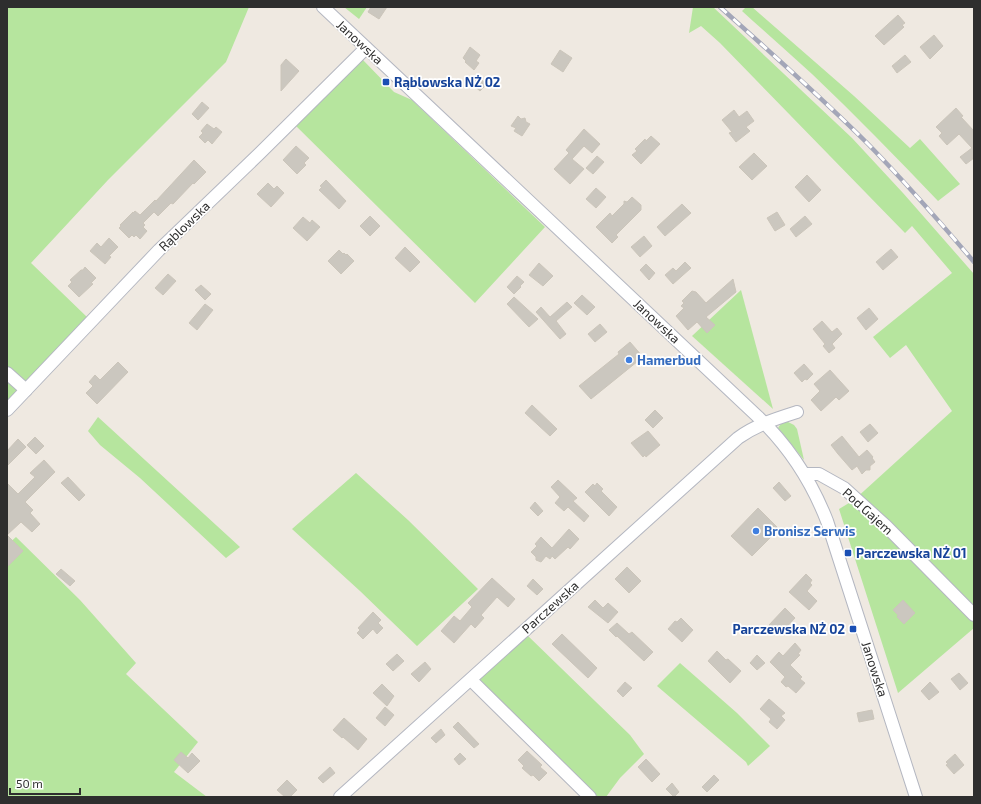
<svg xmlns="http://www.w3.org/2000/svg" width="981" height="804" font-family="'Exo 2',sans-serif">
	<style>
		.green { fill: #b6e59e }
		.building { fill: #cbc7bf; stroke: #cbc5ba }
		.lines { fill: none; stroke-linecap: round; stroke-linejoin: round }
		.minor-casing { stroke: #b4b7c1; stroke-width: 14 }
		.minor { stroke: #fff; stroke-width: 12 }
		.rail-casing { stroke: #a3a6b8; stroke-width: 4.5 }
		.rail { stroke: #fff; stroke-width: 3; stroke-dasharray: 9; stroke-linecap: butt }
		.transit-dot { fill: #1a4fb4; stroke: #fff; stroke-width: 1.5 }
		.shop-dot { fill: #3f7fe0; stroke: #fff; stroke-width: 1.5 }
		.labels { text-anchor: middle; stroke-width: 3.5; stroke-linejoin: round; paint-order: stroke }
		.street-label { font-size: 13px; fill: #2e2e2e; stroke: #fff }
		.transit-label { font-size: 13px; font-weight: bold; fill: #164399; stroke: #fff; text-anchor: start }
		.shop-label { font-size: 13px; font-weight: bold; fill: #366cbe; stroke: #fff; text-anchor: start }
	</style>
	<rect width="100%" height="100%" fill="#efe9e1"/>
	<g class="green">
		<polygon points="7,7 249,7 226,62 108,180 31,263 87,317 7,403"/>
		<polygon points="344,7 367,7 359,19"/>
		<polygon points="693,7 713,7 852,138 903,193 974,274 974,628 898,693 839,509 854,500 952,411 906,345 890,358 873,337 952,273 912,226 905,233 720,43 701,26 689,33"/>
		<path d="M744 7H752L854 96 910 148 920 139 960 184 938 201C897 158 855 115 812 74 789 53 765 32 742 11L745 8Z"/>
		<polygon points="362,59 394,92 412,100 545,227 475,303 295,125"/>
		<polygon points="741,290 773,409 692,336"/>
		<polygon points="98,417 240,547 226,558 140,478 100,445 88,431"/>
		<polygon points="786,421 794,425 797,429 804,460 778,428 782,422"/>
		<polygon points="356,473 408,520 478,589 417,646 360,591 292,529"/>
		<polygon points="16,537 80,600 136,663 126,674 198,742 174,772 207,797 7,797 7,545"/>
		<polygon points="526,634 630,735 644,754 620,778 606,797 598,797 478,679"/>
		<polygon points="680,663 737,713 770,746 748,766 746,762 657,686"/>
	</g>
	<g class="building">
		<polygon points="371,7 387,7 379,19 368,12"/>
		<polygon points="898,15 905,23 902,25 904,27 884,45 875,36"/>
		<polygon points="934,35 943,46 930,59 920,47"/>
		<polygon points="470,47 480,55 476,61 479,63 474,70 465,62 466,61 463,58"/>
		<polygon points="560,50 572,58 563,72 551,64"/>
		<polygon points="905,55 911,62 897,73 892,66"/>
		<polygon points="286,59 299,71 281,91 281,65"/>
		<polygon points="478,77 487,84 480,91 472,84"/>
		<polygon points="202,102 209,108 198,120 192,114"/>
		<polygon points="956,108 963,116 961,117 974,131 974,158 966,164 960,157 972,148 959,134 947,145 939,136 942,133 936,127"/>
		<polygon points="734,110 739,117 747,111 754,121 746,127 750,131 736,142 729,133 732,132 722,120"/>
		<polygon points="518,116 521,119 525,118 526,122 530,124 522,136 514,131 516,128 511,126"/>
		<polygon points="207,124 214,129 216,127 222,132 212,144 208,140 205,143 199,137 203,133 201,131"/>
		<polygon points="584,129 600,144 592,153 584,146 572,159 584,169 570,184 554,169 569,153 566,150"/>
		<polygon points="651,136 660,144 641,164 632,155 637,151 635,149 645,139 646,141"/>
		<polygon points="296,146 309,158 304,163 306,165 297,174 283,160"/>
		<polygon points="754,153 767,166 752,180 739,167"/>
		<polygon points="597,156 604,162 593,174 586,168"/>
		<polygon points="194,160 206,172 194,184 193,183 173,204 171,203 158,216 154,212 143,223 145,225 143,227 147,231 140,239 136,235 134,237 132,235 129,238 119,228 121,226 120,225 133,212 133,213 135,211 140,215 155,200 156,201"/>
		<polygon points="807,175 821,190 809,202 795,187"/>
		<polygon points="326,180 346,201 339,209 319,190 322,187 320,186"/>
		<polygon points="268,183 274,189 277,186 284,193 271,207 257,194"/>
		<polygon points="596,188 606,197 596,208 586,199"/>
		<polygon points="632,197 641,205 641,210 616,235 618,237 612,243 596,227 610,213 612,216 624,204 624,201 627,202"/>
		<polygon points="682,204 691,213 665,236 657,227"/>
		<polygon points="777,212 785,225 775,231 767,218"/>
		<polygon points="370,216 380,226 370,236 360,226"/>
		<polygon points="805,216 812,224 796,237 790,229"/>
		<polygon points="303,217 310,223 312,220 320,227 307,241 293,228"/>
		<polygon points="644,236 652,246 640,257 631,247"/>
		<polygon points="109,238 118,247 109,256 111,257 105,264 90,251 97,243 101,247"/>
		<polygon points="405,247 420,262 410,272 395,258"/>
		<polygon points="891,249 898,257 883,270 876,262"/>
		<polygon points="339,250 343,254 344,253 346,255 347,254 354,261 341,274 328,261"/>
		<polygon points="685,262 691,268 673,284 665,275 673,268 676,271"/>
		<polygon points="539,263 553,276 543,286 529,275"/>
		<polygon points="646,264 655,273 649,280 640,270"/>
		<polygon points="85,267 96,278 91,283 93,284 79,297 68,286 72,282 70,280 81,270 83,270"/>
		<polygon points="168,274 176,281 163,295 155,288"/>
		<polygon points="517,276 524,282 520,286 521,287 514,294 507,287"/>
		<polygon points="733,279 736,292 706,317 715,325 707,333 697,322 688,330 676,316 684,308 681,306 684,303 682,301 692,291 696,292 706,303"/>
		<polygon points="201,285 211,294 205,300 195,290"/>
		<polygon points="582,295 595,307 587,315 574,303"/>
		<polygon points="514,297 538,319 529,327 507,304"/>
		<polygon points="567,302 572,307 556,321 566,334 560,339 536,312 541,307 550,317"/>
		<polygon points="205,304 213,310 197,330 189,323"/>
		<polygon points="869,308 878,319 866,330 857,318"/>
		<polygon points="822,321 832,332 837,328 842,334 832,344 835,348 829,353 823,346 825,344 813,329"/>
		<polygon points="600,324 607,332 595,342 588,334"/>
		<polygon points="630,342 643,357 591,399 579,386 619,354 618,352"/>
		<polygon points="118,362 128,372 97,404 86,393 93,386 89,382 95,375 100,380"/>
		<polygon points="804,364 813,374 807,380 805,379 802,382 794,373"/>
		<polygon points="830,370 849,391 839,400 836,397 821,411 811,400 820,391 814,384"/>
		<polygon points="532,405 557,429 550,436 525,413"/>
		<polygon points="655,410 663,418 653,428 645,420"/>
		<polygon points="870,424 878,433 868,442 860,432"/>
		<polygon points="648,431 660,445 646,457 645,455 643,457 631,443"/>
		<polygon points="842,436 859,457 867,450 873,457 872,458 875,462 870,466 870,470 866,470 862,474 857,466 852,470 838,454 831,445"/>
		<polygon points="35,437 44,446 36,454 27,445"/>
		<polygon points="18,439 26,447 7,466 7,451"/>
		<polygon points="44,460 55,472 25,502 33,510 30,513 40,524 32,532 21,522 7,535 23,551 7,567 7,483 18,494 35,477 30,473"/>
		<polygon points="68,477 85,495 79,501 61,483"/>
		<polygon points="558,480 577,498 573,501 589,516 584,522 568,507 564,511 555,503 560,497 551,487"/>
		<polygon points="779,482 791,496 785,501 773,488"/>
		<polygon points="597,483 603,489 601,491 617,507 609,516 585,492 593,484 595,486"/>
		<polygon points="535,502 543,511 538,516 530,508"/>
		<polygon points="758,508 779,529 752,556 731,536"/>
		<polygon points="569,529 579,539 570,549 568,547 555,559 552,556 550,559 546,556 541,562 536,560 536,557 531,552 537,546 535,544 541,537 552,548"/>
		<polygon points="627,567 641,581 629,593 615,579"/>
		<polygon points="61,569 75,581 70,586 56,574"/>
		<polygon points="806,574 812,580 810,583 812,585 807,591 817,601 809,610 789,592"/>
		<polygon points="492,578 515,599 508,607 497,597 481,615 484,618 475,628 471,624 454,643 441,631 454,616 460,621 472,607 468,603"/>
		<polygon points="533,579 543,589 537,595 527,586"/>
		<polygon points="595,600 603,608 608,603 618,612 608,623 588,607"/>
		<polygon points="903,600 915,613 904,624 897,617 898,615 893,610"/>
		<polygon points="785,608 795,618 779,635 769,625"/>
		<polygon points="373,612 381,620 378,623 383,628 377,634 373,629 363,639 357,633 360,630 358,628"/>
		<polygon points="681,618 693,630 682,642 668,629 675,621 677,622"/>
		<polygon points="617,623 629,634 632,632 653,652 644,661 617,636 616,637 609,630"/>
		<polygon points="562,634 597,668 588,678 552,644"/>
		<polygon points="795,643 801,650 798,654 800,655 790,665 802,677 800,679 805,683 796,693 788,686 786,687 781,682 785,677 770,662 779,652 783,656"/>
		<polygon points="717,651 726,660 728,659 741,671 730,683 708,661"/>
		<polygon points="397,654 404,661 393,671 386,664"/>
		<polygon points="757,655 765,663 757,670 750,663"/>
		<polygon points="425,662 431,669 419,682 411,674"/>
		<polygon points="959,673 968,683 960,690 951,679"/>
		<polygon points="625,682 632,688 623,697 617,691"/>
		<polygon points="930,682 939,692 929,700 921,691"/>
		<polygon points="382,684 394,696 387,706 373,693"/>
		<polygon points="769,699 785,713 781,716 785,720 777,729 769,722 771,719 760,709"/>
		<polygon points="385,707 394,715 385,726 376,718"/>
		<polygon points="872,710 874,719 859,722 857,713"/>
		<polygon points="344,718 367,739 358,750 343,737 342,738 333,730"/>
		<polygon points="458,722 479,744 474,748 453,727"/>
		<polygon points="441,729 445,735 436,743 431,738"/>
		<polygon points="527,751 542,765 540,767 547,773 539,781 533,775 531,776 522,768 524,766 518,760"/>
		<polygon points="181,752 188,758 192,753 200,761 188,773 174,760"/>
		<polygon points="460,753 466,759 459,765 454,759"/>
		<polygon points="955,754 964,765 954,774 946,765 948,764 946,762"/>
		<polygon points="646,759 660,774 652,782 638,767"/>
		<polygon points="330,767 335,773 323,783 318,778"/>
		<polygon points="714,775 719,780 707,792 702,787"/>
		<polygon points="287,780 297,790 290,797 285,797 277,790"/>
		<polygon points="672,783 679,792 674,797 666,789"/>
	</g>
	<g class="lines">
		<g class="minor-casing">
			<g id="minor">
				<path d="M323 7 756 415C788 445 811 480 827 521L916 797"/>
				<polyline points="7,373 26,390"/>
				<polyline points="7,410 159,250 260,153 366,48"/>
				<polyline points="805,474 819,474 844,488 886,526 974,615"/>
				<polyline points="471,680 590,797"/>
				<path d="M340 797 738 438C756 425 775 419 797 412"/>
			</g>
		</g>
		<use href="#minor" class="minor"/>
		<g class="rail-casing">
			<path id="rail" d="M720 7C770 52 821 97 869 145 906 183 940 222 974 262"/>
		</g>
		<use href="#rail" class="rail"/>
	</g>
	<g class="transit-dot">
		<rect x="382" y="78" width="8" height="8" rx="2"/>
		<rect x="844" y="549" width="8" height="8" rx="2"/>
		<rect x="849" y="625" width="8" height="8" rx="2"/>
	</g>
	<g class="shop-dot">
		<circle cx="629" cy="360" r="4"/>
		<circle cx="756" cy="531" r="4"/>
	</g>
	<g class="labels">
		<g class="street-label">
			<text transform="translate(360 42) rotate(43)" y="5">Janowska</text>
			<text transform="translate(184 226) rotate(-44)" y="5">Rąblowska</text>
			<text transform="translate(657 321) rotate(43)" y="5">Janowska</text>
			<text transform="translate(868 511) rotate(42)" y="5">Pod Gajem</text>
			<text transform="translate(550 607) rotate(-42)" y="5">Parczewska</text>
			<text transform="translate(875 669) rotate(72)" y="5">Janowska</text>
		</g>
		<g class="transit-label">
			<text x="394" y="87">Rąblowska NŻ 02</text>
			<text x="856" y="558">Parczewska NŻ 01</text>
			<text x="845" y="634" text-anchor="end">Parczewska NŻ 02</text>
		</g>
		<g class="shop-label">
			<text x="637" y="365">Hamerbud</text>
			<text x="764" y="536">Bronisz Serwis</text>
		</g>
	</g>
	<rect width="981" height="804" fill="none" stroke="#2e2e2e" stroke-width="16"/>
	<path d="M10 788v6h70v-6" fill="none" stroke="#2e2e2e" stroke-width="2"/>
	<text x="16" y="788" font-size="12" fill="#2e2e2e" stroke="#ffffff" stroke-width="3" paint-order="stroke">50 m</text>
</svg>
